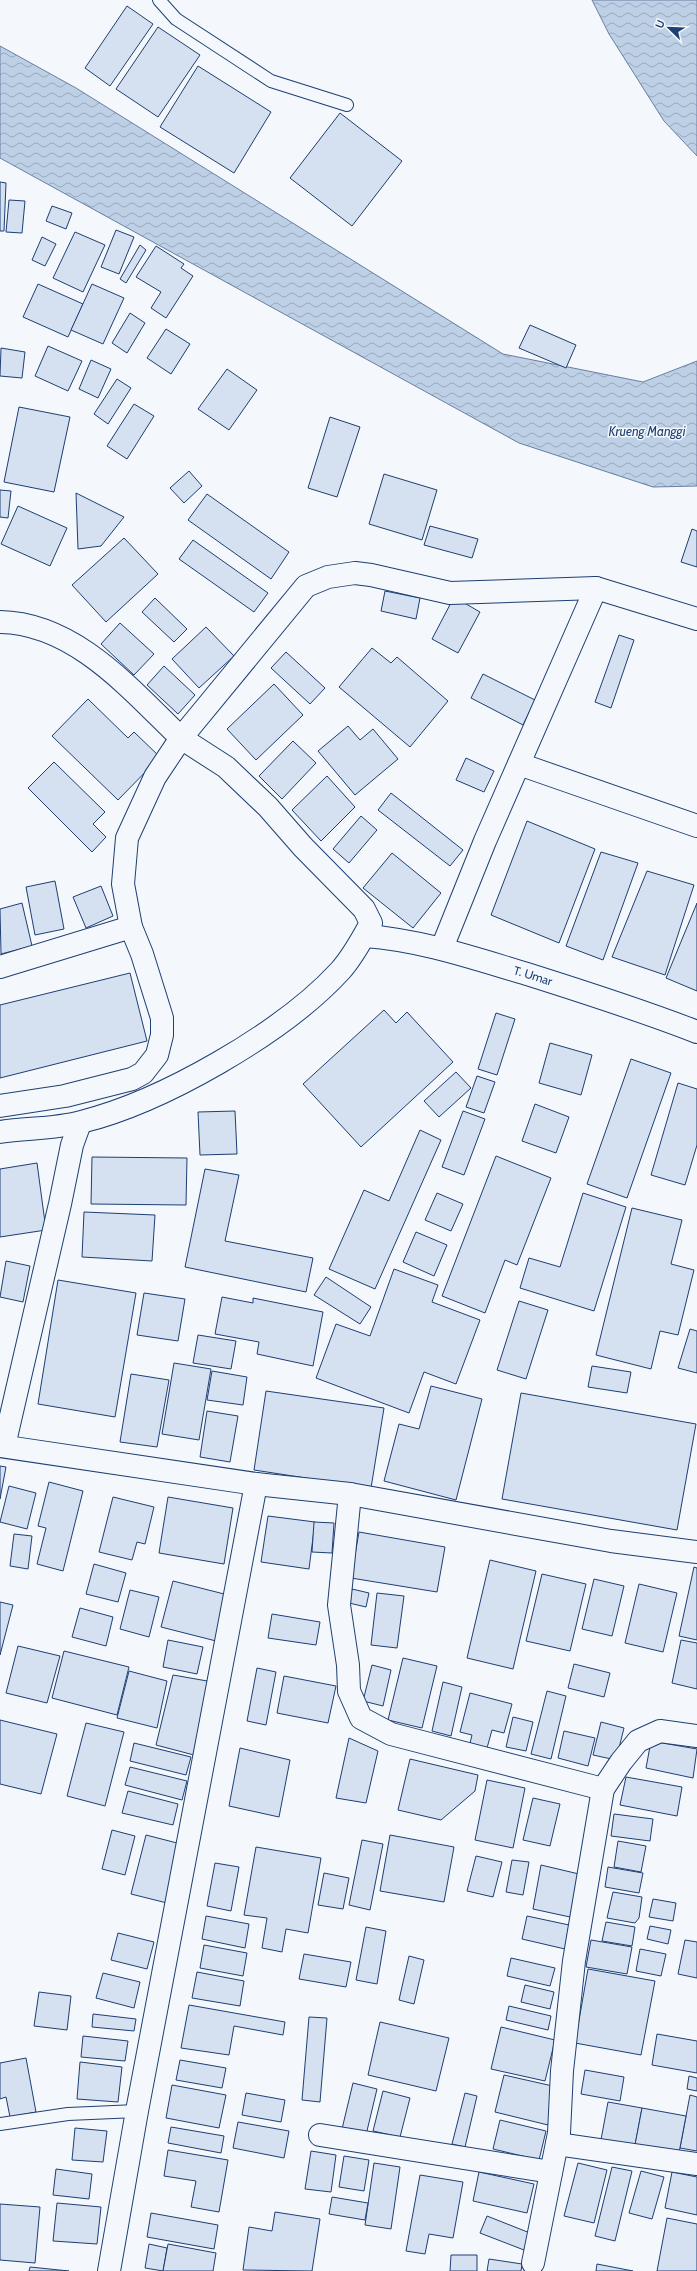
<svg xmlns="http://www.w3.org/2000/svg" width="697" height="2271" font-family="Cabin,sans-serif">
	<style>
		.water { fill: url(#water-waves); stroke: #687fa3 }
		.building { fill: #d5e0f0; stroke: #1d3f73 }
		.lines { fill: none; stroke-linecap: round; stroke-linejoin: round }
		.lane-casing { stroke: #1d3f73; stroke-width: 14 }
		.street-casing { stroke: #1d3f73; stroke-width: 24 }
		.primary-casing { stroke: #1d3f73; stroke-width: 24 }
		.lane { stroke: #f4f7fb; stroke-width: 12 }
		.street { stroke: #f4f7fb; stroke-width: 22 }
		.primary { stroke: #f4f7fb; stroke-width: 22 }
		.labels { text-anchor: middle; stroke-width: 3; stroke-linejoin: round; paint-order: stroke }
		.street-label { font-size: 12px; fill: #1d3f73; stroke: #f4f7fb }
		.water-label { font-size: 13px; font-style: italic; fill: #1d3f73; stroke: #f4f7fb }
	</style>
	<defs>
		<pattern id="water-waves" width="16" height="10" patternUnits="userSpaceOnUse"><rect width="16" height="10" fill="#bed0e5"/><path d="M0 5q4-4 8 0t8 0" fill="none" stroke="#9aaabe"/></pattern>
	</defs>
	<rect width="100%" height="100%" fill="#f4f7fb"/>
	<g class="water">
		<polygon points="592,0 697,0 697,156 664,121 609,34"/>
		<polygon points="0,46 76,88 503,354 643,382 697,361 697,486 653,487 519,443 0,158"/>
	</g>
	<g class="building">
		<polygon points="127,6 153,24 110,86 85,68"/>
		<polygon points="158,27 200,55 158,117 116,89"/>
		<polygon points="198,66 271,112 234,173 160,127"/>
		<polygon points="340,113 402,161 352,226 290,178"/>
		<polygon points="0,182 6,183 4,231 0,231"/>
		<polygon points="9,200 25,201 22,233 6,232"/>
		<polygon points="52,206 72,213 66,229 46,221"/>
		<polygon points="116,230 134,237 119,274 101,267"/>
		<polygon points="75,232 105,245 83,292 53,278"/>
		<polygon points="42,237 56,244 45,266 32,260"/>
		<polygon points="140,245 146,250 126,283 120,279"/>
		<polygon points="156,246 184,264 181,268 193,276 166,318 151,308 161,292 136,277"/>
		<polygon points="38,284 83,304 68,337 23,317"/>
		<polygon points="92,284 124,298 103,344 71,330"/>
		<polygon points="130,313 145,323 127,353 112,343"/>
		<polygon points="530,325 576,345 566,368 519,348"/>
		<polygon points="166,329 190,344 171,374 147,358"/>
		<polygon points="48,346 82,361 68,391 35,376"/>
		<polygon points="1,348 25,352 22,378 0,376"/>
		<polygon points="91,360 111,369 98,398 79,389"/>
		<polygon points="227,369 257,390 229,430 198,409"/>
		<polygon points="117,379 131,388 108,424 94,414"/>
		<polygon points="134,404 154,416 127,459 107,446"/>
		<polygon points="19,407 70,417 54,492 4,482"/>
		<polygon points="330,417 360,427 337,497 308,488"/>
		<polygon points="189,471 202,486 184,503 170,488"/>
		<polygon points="384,474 437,490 422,540 369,524"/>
		<polygon points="0,490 11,491 8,518 0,517"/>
		<polygon points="76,493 124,517 101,546 78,549"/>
		<polygon points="207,494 289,552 271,579 188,520"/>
		<polygon points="18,506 67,528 50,566 1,544"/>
		<polygon points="430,526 478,539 472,558 424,545"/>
		<polygon points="692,529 697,531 697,567 681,562"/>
		<polygon points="124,538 158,574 106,622 72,585"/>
		<polygon points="193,540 268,593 254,612 179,559"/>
		<polygon points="385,591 420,598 416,619 381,611"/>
		<polygon points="454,597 480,612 458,653 432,639"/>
		<polygon points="155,598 187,629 174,642 142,612"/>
		<polygon points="120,623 154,654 134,675 101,644"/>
		<polygon points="206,627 234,656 199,688 172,659"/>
		<polygon points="619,635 634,640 611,708 595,702"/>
		<polygon points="372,648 391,663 397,657 448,701 410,747 339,687"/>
		<polygon points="286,652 325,688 310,704 271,668"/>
		<polygon points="164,666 195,695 178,714 147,685"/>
		<polygon points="483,674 535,700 523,725 471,698"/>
		<polygon points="274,684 303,715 256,760 227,729"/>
		<polygon points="88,699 128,738 134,732 160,757 118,800 52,736"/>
		<polygon points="348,726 360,740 373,729 398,759 355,795 318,751"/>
		<polygon points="293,741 316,763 282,799 259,776"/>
		<polygon points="466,758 494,771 484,792 456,780"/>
		<polygon points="54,762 105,812 93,824 106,837 92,852 28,788"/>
		<polygon points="327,776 355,807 321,841 292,810"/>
		<polygon points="391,793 463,850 450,866 378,810"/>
		<polygon points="361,816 377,830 349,863 333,849"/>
		<polygon points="527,821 595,849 559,943 491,915"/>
		<polygon points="601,852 638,863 603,960 566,946"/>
		<polygon points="392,853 441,893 413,928 363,888"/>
		<polygon points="647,871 694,885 665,975 612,957"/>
		<polygon points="55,881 64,929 35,935 26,887"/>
		<polygon points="101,886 113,916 86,928 73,897"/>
		<polygon points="22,903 32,946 1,954 0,909"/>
		<polygon points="697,903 697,991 666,978"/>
		<polygon points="130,973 147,1041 0,1078 0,1005"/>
		<polygon points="384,1010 396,1023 407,1012 453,1062 361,1147 303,1084"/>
		<polygon points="496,1013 515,1019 497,1075 478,1069"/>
		<polygon points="550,1043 592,1055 581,1095 539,1083"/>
		<polygon points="631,1059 671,1073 627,1198 587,1184"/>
		<polygon points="456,1072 471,1088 439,1117 424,1101"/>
		<polygon points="477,1076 495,1082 484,1113 466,1107"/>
		<polygon points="678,1083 697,1089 697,1145 685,1185 651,1175"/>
		<polygon points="535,1104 569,1117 556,1153 522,1141"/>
		<polygon points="235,1111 237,1154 200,1155 198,1112"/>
		<polygon points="463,1111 485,1119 464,1175 442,1167"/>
		<polygon points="420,1130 441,1140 375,1289 329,1269 364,1190 389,1201"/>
		<polygon points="496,1156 551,1178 517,1265 505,1260 485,1313 442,1296"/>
		<polygon points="92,1157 187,1158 186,1205 91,1204"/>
		<polygon points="37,1163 46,1230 0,1237 0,1169"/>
		<polygon points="205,1169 239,1175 225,1241 313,1258 306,1292 185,1267"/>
		<polygon points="437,1193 463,1204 451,1231 425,1220"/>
		<polygon points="583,1193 626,1207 594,1311 520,1288 529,1258 560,1267"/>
		<polygon points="632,1208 682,1220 671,1264 694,1270 678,1335 660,1331 651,1369 596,1355"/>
		<polygon points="84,1212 155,1215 152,1261 82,1257"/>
		<polygon points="416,1232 447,1245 434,1276 403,1262"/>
		<polygon points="6,1261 30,1266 23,1302 0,1297"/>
		<polygon points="394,1269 438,1285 432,1302 480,1320 456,1384 424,1372 409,1413 316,1378 336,1324 370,1336"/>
		<polygon points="326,1277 371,1307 360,1324 314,1295"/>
		<polygon points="58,1280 136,1293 115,1417 38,1404"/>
		<polygon points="144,1293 185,1299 178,1341 137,1335"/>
		<polygon points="222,1297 253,1303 253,1298 323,1312 313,1366 257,1354 259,1342 215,1334"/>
		<polygon points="519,1301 548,1310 526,1379 497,1370"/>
		<polygon points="690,1329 697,1331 697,1373 678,1368"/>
		<polygon points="198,1335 236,1341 231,1369 193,1363"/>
		<polygon points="174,1363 211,1369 199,1440 162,1434"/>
		<polygon points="592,1366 631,1372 627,1393 588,1387"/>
		<polygon points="212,1371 247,1377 243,1405 207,1400"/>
		<polygon points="131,1374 169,1380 157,1447 120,1442"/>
		<polygon points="431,1386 482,1399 456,1500 384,1481 399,1424 419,1429"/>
		<polygon points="266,1391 384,1408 371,1488 254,1470"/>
		<polygon points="521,1393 696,1424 677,1530 502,1499"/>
		<polygon points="207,1411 238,1416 230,1462 200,1457"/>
		<polygon points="0,1466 6,1467 0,1499"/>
		<polygon points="49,1482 83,1491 63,1571 37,1564 46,1528 38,1526"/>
		<polygon points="9,1486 36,1493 27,1529 0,1522"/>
		<polygon points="113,1497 154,1507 145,1544 137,1542 132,1560 99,1552"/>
		<polygon points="168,1497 233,1508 224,1564 159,1553"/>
		<polygon points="268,1516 315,1522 309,1569 261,1562"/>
		<polygon points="314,1522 334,1523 332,1553 312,1552"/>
		<polygon points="359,1532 445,1547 437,1592 351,1578"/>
		<polygon points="14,1534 32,1536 28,1569 10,1566"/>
		<polygon points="490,1560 536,1571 513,1669 467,1658"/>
		<polygon points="94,1564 126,1573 118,1602 86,1594"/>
		<polygon points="694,1567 697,1568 697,1640 679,1636"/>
		<polygon points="542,1574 586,1584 570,1651 526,1641"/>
		<polygon points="594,1579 624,1586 612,1636 582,1629"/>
		<polygon points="173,1581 232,1596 220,1642 161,1627"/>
		<polygon points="639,1584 677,1593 663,1652 625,1643"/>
		<polygon points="352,1589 369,1593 366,1607 349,1603"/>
		<polygon points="130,1590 159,1597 149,1637 120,1629"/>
		<polygon points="377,1593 404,1596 397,1648 371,1645"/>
		<polygon points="0,1602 13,1605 0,1655"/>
		<polygon points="80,1608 113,1617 106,1646 72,1637"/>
		<polygon points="272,1614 320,1622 316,1645 268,1638"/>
		<polygon points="168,1640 203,1647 197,1674 163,1667"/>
		<polygon points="681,1640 697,1643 697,1689 672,1683"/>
		<polygon points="18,1646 60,1656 47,1703 6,1693"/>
		<polygon points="64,1651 129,1667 117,1715 52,1698"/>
		<polygon points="403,1658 437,1666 422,1728 388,1720"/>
		<polygon points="574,1664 610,1673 604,1697 568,1688"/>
		<polygon points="372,1665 391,1670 383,1706 363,1701"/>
		<polygon points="257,1668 276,1672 266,1725 247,1721"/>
		<polygon points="129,1671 167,1681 157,1728 117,1718"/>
		<polygon points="173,1675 213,1682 194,1755 156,1745"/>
		<polygon points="284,1676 336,1686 328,1723 277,1713"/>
		<polygon points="443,1682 462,1687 451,1736 432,1731"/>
		<polygon points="547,1691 566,1696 551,1759 531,1754"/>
		<polygon points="470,1693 512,1704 504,1733 492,1730 487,1748 470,1743 472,1735 460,1732"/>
		<polygon points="513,1717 533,1722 526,1751 506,1747"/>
		<polygon points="0,1720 57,1734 41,1794 0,1784"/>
		<polygon points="601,1722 624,1728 616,1760 593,1755"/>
		<polygon points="86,1723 124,1732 105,1806 67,1796"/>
		<polygon points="564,1731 595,1738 588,1766 558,1758"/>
		<polygon points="349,1738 378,1751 366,1803 336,1798"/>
		<polygon points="651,1741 697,1749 693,1778 646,1768"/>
		<polygon points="134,1743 191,1757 186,1775 130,1761"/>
		<polygon points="240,1748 290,1760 279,1817 229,1806"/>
		<polygon points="410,1759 478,1775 475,1791 441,1820 398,1810"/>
		<polygon points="130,1767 187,1781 182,1800 125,1785"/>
		<polygon points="626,1777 682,1787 677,1816 620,1805"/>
		<polygon points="487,1780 525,1788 513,1848 475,1840"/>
		<polygon points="128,1791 178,1804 173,1825 122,1813"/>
		<polygon points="533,1798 560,1804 550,1846 523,1840"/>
		<polygon points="614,1814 653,1819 650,1841 611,1836"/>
		<polygon points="112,1830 135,1836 125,1875 102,1869"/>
		<polygon points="146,1835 181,1844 167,1903 131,1894"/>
		<polygon points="390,1835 454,1847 444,1902 380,1891"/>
		<polygon points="362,1840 383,1844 370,1910 349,1905"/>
		<polygon points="618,1841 646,1846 641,1872 614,1867"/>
		<polygon points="256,1847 321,1858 308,1933 286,1929 282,1952 262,1948 267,1918 244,1915"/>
		<polygon points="476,1856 502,1862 493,1897 467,1891"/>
		<polygon points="512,1860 529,1862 523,1895 506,1892"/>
		<polygon points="215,1863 239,1867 231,1911 207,1906"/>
		<polygon points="541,1865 579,1874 570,1917 533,1909"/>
		<polygon points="608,1867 643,1873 639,1893 605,1887"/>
		<polygon points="324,1873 349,1878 343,1909 318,1905"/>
		<polygon points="613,1892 642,1897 639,1918 635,1923 607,1918"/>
		<polygon points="653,1899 676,1903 673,1921 649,1917"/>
		<polygon points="206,1916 249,1924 245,1948 202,1939"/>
		<polygon points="527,1916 569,1925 565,1949 522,1939"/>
		<polygon points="606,1922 635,1927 632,1946 602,1941"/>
		<polygon points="650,1926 671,1930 668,1944 647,1939"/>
		<polygon points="366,1927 386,1931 377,1984 356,1980"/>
		<polygon points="118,1933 154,1942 147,1969 111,1960"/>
		<polygon points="591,1940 632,1947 627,1974 586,1967"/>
		<polygon points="685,1940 697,1942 697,1978 678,1974"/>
		<polygon points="204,1945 247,1953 243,1976 200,1968"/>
		<polygon points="640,1949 666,1954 661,1976 636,1971"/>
		<polygon points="304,1954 351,1962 346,1987 299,1979"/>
		<polygon points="409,1956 424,1960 414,2004 399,2000"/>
		<polygon points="511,1958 555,1968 550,1986 507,1976"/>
		<polygon points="588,1969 655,1981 641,2055 575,2043"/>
		<polygon points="197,1972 244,1981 240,2006 192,1998"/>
		<polygon points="103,1973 140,1982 134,2008 96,1998"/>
		<polygon points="525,1985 554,1992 550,2009 521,2002"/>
		<polygon points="39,1992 71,1996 67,2030 34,2026"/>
		<polygon points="189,2005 285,2022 283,2035 234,2026 229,2055 181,2048"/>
		<polygon points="509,2006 551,2016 548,2030 506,2020"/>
		<polygon points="93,2014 136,2019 134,2031 92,2027"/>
		<polygon points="309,2017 327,2018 320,2102 302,2100"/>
		<polygon points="380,2022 449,2038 436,2091 368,2075"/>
		<polygon points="501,2027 555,2040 545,2081 491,2069"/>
		<polygon points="657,2034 697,2041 697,2073 652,2065"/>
		<polygon points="83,2036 128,2041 125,2061 81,2057"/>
		<polygon points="26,2058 36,2112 10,2117 6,2097 0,2099 0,2063"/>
		<polygon points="180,2060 226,2068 222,2088 176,2080"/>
		<polygon points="80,2062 122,2067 118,2102 77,2099"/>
		<polygon points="585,2070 624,2077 620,2101 581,2094"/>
		<polygon points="504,2075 557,2087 548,2125 495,2112"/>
		<polygon points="689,2076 697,2078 697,2091 687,2089"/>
		<polygon points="353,2083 377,2089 366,2135 342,2129"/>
		<polygon points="172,2085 226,2095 219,2128 166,2118"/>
		<polygon points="383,2091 410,2098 400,2137 373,2131"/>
		<polygon points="246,2093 285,2100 281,2122 242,2115"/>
		<polygon points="465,2093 477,2096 465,2147 452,2144"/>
		<polygon points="690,2095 697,2097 697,2151 680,2148"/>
		<polygon points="608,2102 642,2108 634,2151 600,2145"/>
		<polygon points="642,2108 686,2116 678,2158 634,2150"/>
		<polygon points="500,2120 546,2131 539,2160 493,2149"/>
		<polygon points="238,2122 289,2131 284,2158 233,2148"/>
		<polygon points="171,2127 224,2136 221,2153 168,2143"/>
		<polygon points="75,2128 107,2131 103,2162 72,2160"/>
		<polygon points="168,2150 228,2160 219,2212 191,2207 196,2181 164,2176"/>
		<polygon points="311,2151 336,2155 331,2192 305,2189"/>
		<polygon points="344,2156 369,2160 364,2191 339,2187"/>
		<polygon points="374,2163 400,2167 391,2229 365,2225"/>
		<polygon points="578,2163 607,2170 594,2223 564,2216"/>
		<polygon points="612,2167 632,2171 615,2241 595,2236"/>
		<polygon points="56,2169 92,2174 89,2199 53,2195"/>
		<polygon points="641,2171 664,2177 652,2219 629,2213"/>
		<polygon points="479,2172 534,2184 527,2213 473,2201"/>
		<polygon points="672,2172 697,2177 697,2215 665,2208"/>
		<polygon points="420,2175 463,2182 453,2238 429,2234 425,2254 406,2251"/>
		<polygon points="332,2197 368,2203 365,2220 329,2214"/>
		<polygon points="57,2203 101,2207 97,2244 53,2241"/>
		<polygon points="0,2204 40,2207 35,2263 0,2260"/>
		<polygon points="275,2212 320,2219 312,2271 243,2270 249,2227 272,2231"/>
		<polygon points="151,2213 218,2225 214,2249 147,2237"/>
		<polygon points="487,2216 530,2233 524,2250 480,2233"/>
		<polygon points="667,2218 697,2224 697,2271 657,2271"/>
		<polygon points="149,2244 167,2248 163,2271 145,2268"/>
		<polygon points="168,2244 216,2253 213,2271 163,2271"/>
		<polygon points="451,2255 477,2255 477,2271 450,2271"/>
		<polygon points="489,2259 522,2264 521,2271 487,2271"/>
		<polygon points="597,2264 633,2271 596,2271"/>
		<polygon points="30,2267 69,2271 29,2271"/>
	</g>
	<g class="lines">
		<g class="lane-casing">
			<g id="lane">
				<polyline points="159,0 176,19 271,81 347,105"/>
				<polyline points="0,2124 68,2114 137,2111"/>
			</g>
		</g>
		<g class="street-casing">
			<g id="street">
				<path d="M0 622C75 623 131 690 181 738"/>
				<polyline points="519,764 697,826"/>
				<polyline points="442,948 485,841 596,588"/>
				<polyline points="0,967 131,927"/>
				<polyline points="0,1446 256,1484 350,1494 611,1541 697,1552"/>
				<polyline points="4,1446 60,1204 72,1145 80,1123"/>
				<polyline points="350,1494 339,1605 348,1665 349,1691 361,1718 391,1734 603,1789"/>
				<polyline points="320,2135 551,2172"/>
				<polyline points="557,2144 697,2164"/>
				<polyline points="533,2263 559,2133 562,2071 574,1961 603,1789 621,1762 638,1741 660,1731 697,1736"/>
				<polyline points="109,2271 137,2111 256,1484"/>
			</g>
		</g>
		<g class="primary-casing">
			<g id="primary">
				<path id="s1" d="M365 936C421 940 473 958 527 974 584 992 641 1010 697 1032"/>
				<polyline points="0,1106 65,1096 132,1079 143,1073 157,1055 162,1035 162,1018 142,954 131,927 123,884 127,838 155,777 181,738 306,586 328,577 355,573 371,575 450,593 596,588 697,619"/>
				<path d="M0 1132C26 1128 55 1129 81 1122 162 1102 283 1033 340 971 350 960 364 936 371 923L364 909 303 847 268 807 226 767 181 738"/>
			</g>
		</g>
		<use href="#lane" class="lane"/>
		<use href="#street" class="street"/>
		<use href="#primary" class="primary"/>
	</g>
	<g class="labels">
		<g class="street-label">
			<text dy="4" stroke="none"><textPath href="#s1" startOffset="173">T. Umar</textPath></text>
		</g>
		<g class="water-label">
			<text x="647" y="436">Krueng Manggi</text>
		</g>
	</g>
	<g transform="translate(669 28) rotate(293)" stroke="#f4f7fb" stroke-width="3" paint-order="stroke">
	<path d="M0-3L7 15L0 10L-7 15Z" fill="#1d3f73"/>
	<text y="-6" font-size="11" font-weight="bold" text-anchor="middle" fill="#1d3f73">U</text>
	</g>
</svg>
